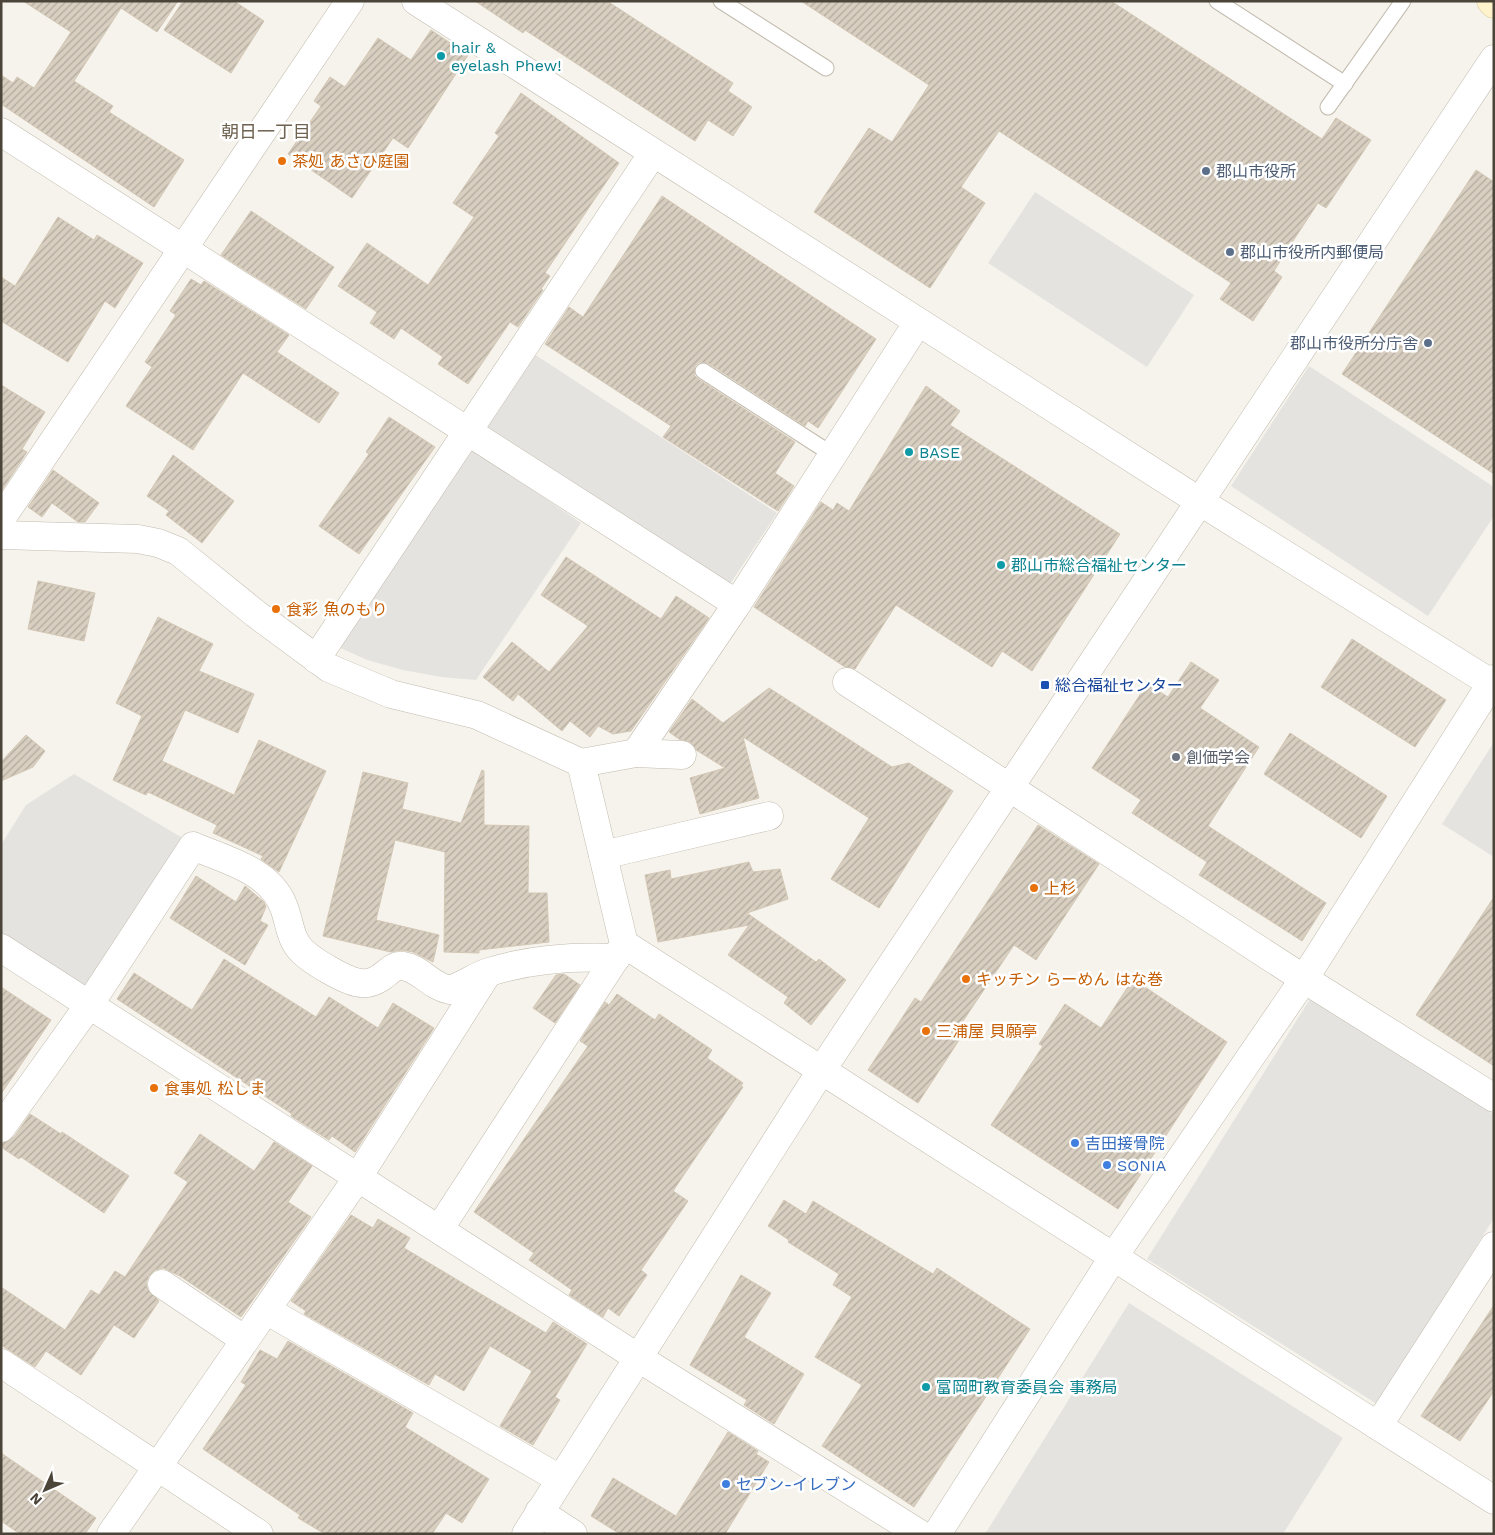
<svg xmlns="http://www.w3.org/2000/svg" width="1495" height="1535" font-family="'Work Sans','Noto Sans JP',sans-serif">
	<style>
		.parking { fill: #e5e3e0 }
		.building { fill: url(#building-hatch); stroke: #d3c7b4 }
		.lines { fill: none; stroke-linecap: round; stroke-linejoin: round }
		.service-casing { stroke: #c2bbae; stroke-width: 17 }
		.minor-casing { stroke: #c2bbae; stroke-width: 29 }
		.tertiary-casing { stroke: #c2bbae; stroke-width: 29 }
		.secondary-casing { stroke: #d6c79b; stroke-width: 29 }
		.service { stroke: #fff; stroke-width: 15 }
		.minor { stroke: #fff; stroke-width: 28 }
		.tertiary { stroke: #fff; stroke-width: 28 }
		.secondary { stroke: #fff3cd; stroke-width: 28 }
		.culture-dot { fill: #0f9aa8; stroke: #fff; stroke-width: 2 }
		.food-dot { fill: #e8710a; stroke: #fff; stroke-width: 2 }
		.service-dot { fill: #5c6f8a; stroke: #fff; stroke-width: 2 }
		.transit-dot { fill: #1a4fb4; stroke: #fff; stroke-width: 2 }
		.worship-dot { fill: #6b7280; stroke: #fff; stroke-width: 2 }
		.shop-dot { fill: #3f7fe0; stroke: #fff; stroke-width: 2 }
		.labels { text-anchor: middle; stroke-width: 5; stroke-linejoin: round; paint-order: stroke }
		.culture-label { font-size: 16px; fill: #0d838f; stroke: #fff; text-anchor: start }
		.food-label { font-size: 16px; fill: #c56008; stroke: #fff; text-anchor: start }
		.service-label { font-size: 16px; fill: #4e5e75; stroke: #fff; text-anchor: start }
		.transit-label { font-size: 16px; fill: #164399; stroke: #fff; text-anchor: start }
		.worship-label { font-size: 16px; fill: #5b616d; stroke: #fff; text-anchor: start }
		.shop-label { font-size: 16px; fill: #366cbe; stroke: #fff; text-anchor: start }
		.neighbourhood-label { font-size: 18px; fill: #6e6250; stroke: #fff }
	</style>
	<defs>
		<pattern id="building-hatch" width="6" height="6" patternUnits="userSpaceOnUse" patternTransform="scale(1.25)"><rect width="6" height="6" fill="#d8cfc1"/><path d="M-1 1l2-2M0 6l6-6M5 7l2-2" fill="none" stroke="#b1aa9e"/></pattern>
	</defs>
	<rect width="100%" height="100%" fill="#f6f3ec"/>
	<g class="parking">
		<polygon points="1035,192 1194,295 1147,367 988,263"/>
		<polygon points="534,354 777,513 726,590 484,430"/>
		<polygon points="1309,366 1494,487 1494,516 1428,616 1231,486"/>
		<polygon points="470,447 581,523 476,680 441,677 403,670 367,660 334,645"/>
		<polygon points="1494,742 1494,857 1442,824"/>
		<polygon points="74,774 186,840 87,990 1,935 1,845 26,805"/>
		<polygon points="1310,999 1494,1115 1494,1218 1377,1404 1147,1259"/>
		<polygon points="1129,1303 1343,1438 1283,1534 985,1534"/>
	</g>
	<g class="building">
		<polygon points="23,1 178,1 157,32 121,8 74,81 113,106 109,112 184,160 154,207 1,104 1,75 13,83 17,77 34,88 71,32"/>
		<polygon points="183,1 234,1 264,21 231,73 164,30"/>
		<polygon points="475,1 607,1 733,83 728,91 752,107 733,136 708,120 695,141 525,30 523,33"/>
		<polygon points="801,1 1111,1 1322,139 1336,118 1371,140 1326,208 1318,203 1289,247 1274,271 1282,277 1253,321 1220,299 1231,283 999,131 961,187 985,203 930,288 814,212 869,128 892,142 929,85"/>
		<polygon points="431,30 468,55 408,148 393,138 352,198 288,154 321,106 314,101 330,77 345,87 378,38 411,60"/>
		<polygon points="521,93 619,163 545,273 550,276 541,289 543,290 518,327 510,322 468,384 438,364 443,357 401,328 394,339 370,323 377,312 338,286 367,243 428,285 474,217 453,203 499,136 495,133"/>
		<polygon points="1476,170 1494,182 1494,474 1342,374"/>
		<polygon points="662,196 876,339 818,428 808,421 805,426 708,363 699,362 695,366 694,375 698,379 795,442 775,473 794,486 778,511 663,437 671,426 545,344 569,307 583,317"/>
		<polygon points="251,211 334,267 306,309 221,255"/>
		<polygon points="58,217 94,240 97,235 143,263 115,308 105,301 68,362 1,321 1,277 15,286"/>
		<polygon points="191,279 201,285 204,281 289,335 277,352 339,393 319,423 243,373 193,450 126,406 152,367 145,362 176,315 170,311"/>
		<polygon points="1,385 45,412 22,449 27,452 2,490"/>
		<polygon points="926,386 960,411 950,425 1120,534 1032,671 1002,651 992,667 896,605 855,669 845,667 754,607 821,502 833,510 837,503 849,511"/>
		<polygon points="389,417 435,447 359,554 319,526 369,454 366,452"/>
		<polygon points="173,455 234,501 202,543 166,515 169,511 147,496"/>
		<polygon points="53,470 99,503 85,522 78,522 52,503 42,517 28,507"/>
		<polygon points="566,557 661,619 676,596 709,618 631,731 613,734 598,726 590,737 570,721 562,731 518,694 513,701 483,677 512,642 549,672 588,626 541,595"/>
		<polygon points="38,581 95,593 84,641 28,629"/>
		<polygon points="158,617 213,644 199,671 254,694 238,733 185,710 162,761 234,795 259,740 326,771 279,872 261,859 263,856 213,833 217,825 148,792 146,795 113,780 142,716 116,703"/>
		<polygon points="1352,639 1446,700 1415,747 1321,687"/>
		<polygon points="1191,662 1219,680 1200,708 1259,747 1208,826 1326,903 1302,941 1199,875 1207,862 1132,813 1141,800 1092,768 1147,684 1168,697"/>
		<polygon points="769,688 892,767 909,763 953,791 879,908 831,879 869,818 743,737 759,798 700,814 690,778 725,768 696,750 690,742 679,739 669,732 692,699 723,723"/>
		<polygon points="1290,733 1387,796 1361,838 1264,774"/>
		<polygon points="26,735 45,751 33,767 1,781 1,762"/>
		<polygon points="482,770 484,771 484,825 529,826 528,893 547,893 549,942 479,950 479,953 444,952 445,852 395,840 376,920 439,935 433,962 413,952 401,950 391,952 323,936 363,772 408,783 402,809 461,823"/>
		<polygon points="1038,825 1099,864 1036,960 1014,945 959,1027 965,1031 918,1103 868,1070 915,998 921,1002"/>
		<polygon points="749,862 753,872 780,869 788,899 747,913 816,962 819,959 846,980 811,1025 784,1003 788,997 728,955 749,925 658,942 645,875 670,870 671,879"/>
		<polygon points="196,876 236,902 245,886 264,902 266,907 260,921 268,925 245,965 170,918"/>
		<polygon points="1494,897 1494,1066 1416,1015"/>
		<polygon points="224,959 316,1017 329,997 378,1028 393,1003 434,1028 355,1152 332,1136 329,1140 291,1116 292,1114 117,999 134,973 192,1010"/>
		<polygon points="564,974 580,985 555,1023 533,1008 556,975"/>
		<polygon points="1133,979 1227,1042 1118,1209 991,1125 1043,1046 1039,1044 1065,1004 1101,1028"/>
		<polygon points="1,987 51,1020 1,1094"/>
		<polygon points="617,994 655,1020 659,1014 712,1050 707,1058 743,1083 741,1086 743,1087 673,1191 688,1201 641,1270 647,1275 619,1316 608,1308 603,1317 569,1295 572,1290 529,1260 534,1253 474,1212 588,1046 580,1041 605,1002 609,1005"/>
		<polygon points="30,1114 61,1134 62,1132 129,1176 104,1213 21,1157 19,1159 1,1147 1,1143 14,1137"/>
		<polygon points="200,1134 254,1171 274,1142 312,1166 288,1202 311,1217 241,1317 180,1276 163,1268 155,1270 149,1276 146,1283 148,1290 159,1301 134,1338 114,1325 81,1375 46,1351 35,1367 1,1345 1,1287 65,1330 91,1290 99,1295 115,1271 125,1277 188,1182 174,1173"/>
		<polygon points="784,1200 806,1214 813,1201 933,1274 937,1268 1030,1329 914,1507 822,1446 862,1385 815,1357 852,1297 833,1285 839,1274 788,1242 789,1240 768,1226"/>
		<polygon points="351,1215 373,1228 378,1219 410,1238 404,1248 546,1333 553,1322 587,1344 555,1397 560,1400 533,1445 500,1426 532,1371 490,1346 464,1391 435,1374 429,1385 304,1314 306,1311 291,1301"/>
		<polygon points="741,1275 771,1293 744,1337 804,1374 774,1424 744,1405 747,1400 690,1365"/>
		<polygon points="1494,1305 1494,1391 1460,1441 1421,1416"/>
		<polygon points="288,1341 413,1413 405,1427 489,1479 462,1523 446,1513 432,1534 325,1534 298,1518 300,1515 203,1449 246,1385 241,1382 260,1350 277,1359"/>
		<polygon points="728,1432 758,1451 756,1454 769,1462 725,1534 620,1534 591,1516 613,1478 676,1516"/>
		<polygon points="1,1453 96,1518 85,1534 20,1534 1,1521"/>
	</g>
	<g class="lines">
		<g class="service-casing">
			<g id="service">
				<polyline points="721,1 826,68"/>
				<polyline points="1217,1 1345,84"/>
				<polyline points="1328,107 1403,1"/>
				<polyline points="703,371 833,455"/>
			</g>
		</g>
		<g class="minor-casing">
			<g id="minor">
				<polyline points="416,1 1199,501 1491,683"/>
				<polyline points="1,132 737,604"/>
				<polyline points="1,519 350,1"/>
				<polyline points="1,535 138,539 158,543 178,551 256,614 329,668 391,694 477,715 581,763 624,944 1494,1500"/>
				<polyline points="316,659 653,153"/>
				<polyline points="847,682 1304,979 1494,1098"/>
				<polyline points="636,753 737,604 918,322"/>
				<polyline points="581,763 636,753 682,755"/>
				<polyline points="603,855 769,816"/>
				<polyline points="1,948 637,1357 920,1534"/>
				<path d="M1 1128 89 1005 193 846C225 860 269 870 283 905 290 921 289 938 302 951 312 961 348 983 362 983 368 984 375 981 380 978 388 973 394 964 403 966 420 968 430 986 450 990 464 985 476 976 489 972 530 959 573 956 616 958"/>
				<polyline points="440,1228 624,945"/>
				<polyline points="162,1284 245,1340"/>
				<polyline points="266,1310 560,1479"/>
				<polyline points="1,1363 259,1534"/>
				<polyline points="1378,1426 1494,1246"/>
				<polyline points="539,1512 573,1534"/>
				<polyline points="111,1534 358,1177 487,974"/>
				<polyline points="937,1534 1114,1256 1304,979 1494,679"/>
			</g>
		</g>
		<g class="tertiary-casing">
			<polyline id="tertiary" points="526,1534 821,1071 1494,59"/>
		</g>
		<g class="secondary-casing">
			<polyline id="secondary" points="1491,1 1494,4"/>
		</g>
		<use href="#service" class="service"/>
		<use href="#minor" class="minor"/>
		<use href="#tertiary" class="tertiary"/>
		<use href="#secondary" class="secondary"/>
	</g>
	<g class="culture-dot">
		<circle cx="441" cy="56" r="5"/>
		<circle cx="909" cy="452" r="5"/>
		<circle cx="1001" cy="565" r="5"/>
		<circle cx="926" cy="1387" r="5"/>
	</g>
	<g class="food-dot">
		<circle cx="282" cy="161" r="5"/>
		<circle cx="276" cy="609" r="5"/>
		<circle cx="1034" cy="888" r="5"/>
		<circle cx="966" cy="979" r="5"/>
		<circle cx="926" cy="1031" r="5"/>
		<circle cx="154" cy="1088" r="5"/>
	</g>
	<g class="service-dot">
		<circle cx="1206" cy="171" r="5"/>
		<circle cx="1230" cy="252" r="5"/>
		<circle cx="1428" cy="343" r="5"/>
	</g>
	<rect class="transit-dot" x="1040" y="680" width="10" height="10" rx="2.5"/>
	<circle class="worship-dot" cx="1176" cy="757" r="5"/>
	<g class="shop-dot">
		<circle cx="1075" cy="1143" r="5"/>
		<circle cx="1107" cy="1165" r="5"/>
		<circle cx="726" cy="1484" r="5"/>
	</g>
	<g class="labels">
		<g class="culture-label">
			<text x="451" y="53">hair &amp;<tspan x="451" dy="18">eyelash Phew!</tspan></text>
			<text x="919" y="458">BASE</text>
			<text x="1011" y="571">郡山市総合福祉センター</text>
			<text x="936" y="1393">富岡町教育委員会 事務局</text>
		</g>
		<g class="food-label">
			<text x="292" y="167">茶処 あさひ庭園</text>
			<text x="286" y="615">食彩 魚のもり</text>
			<text x="1044" y="894">上杉</text>
			<text x="976" y="985">キッチン らーめん はな巻</text>
			<text x="936" y="1037">三浦屋 貝願亭</text>
			<text x="164" y="1094">食事処 松しま</text>
		</g>
		<g class="service-label">
			<text x="1216" y="177">郡山市役所</text>
			<text x="1240" y="258">郡山市役所内郵便局</text>
			<text x="1418" y="349" text-anchor="end">郡山市役所分庁舎</text>
		</g>
		<g class="transit-label">
			<text x="1055" y="691">総合福祉センター</text>
		</g>
		<g class="worship-label">
			<text x="1186" y="763">創価学会</text>
		</g>
		<g class="shop-label">
			<text x="1085" y="1149">吉田接骨院</text>
			<text x="1117" y="1171">SONIA</text>
			<text x="736" y="1490">セブン-イレブン</text>
		</g>
		<g class="neighbourhood-label">
			<text x="266" y="138">朝日一丁目</text>
		</g>
	</g>
	<rect width="1495" height="1535" fill="none" stroke="#4b4439" stroke-width="5"/>
	<g transform="translate(45 1490) rotate(225)" stroke="#ffffff" stroke-width="4" paint-order="stroke">
	<path d="M0-4L9 19L0 12L-9 19Z" fill="#4b4439"/>
	<text y="-8" font-size="14" font-weight="bold" text-anchor="middle" fill="#4b4439">N</text>
	</g>
</svg>
